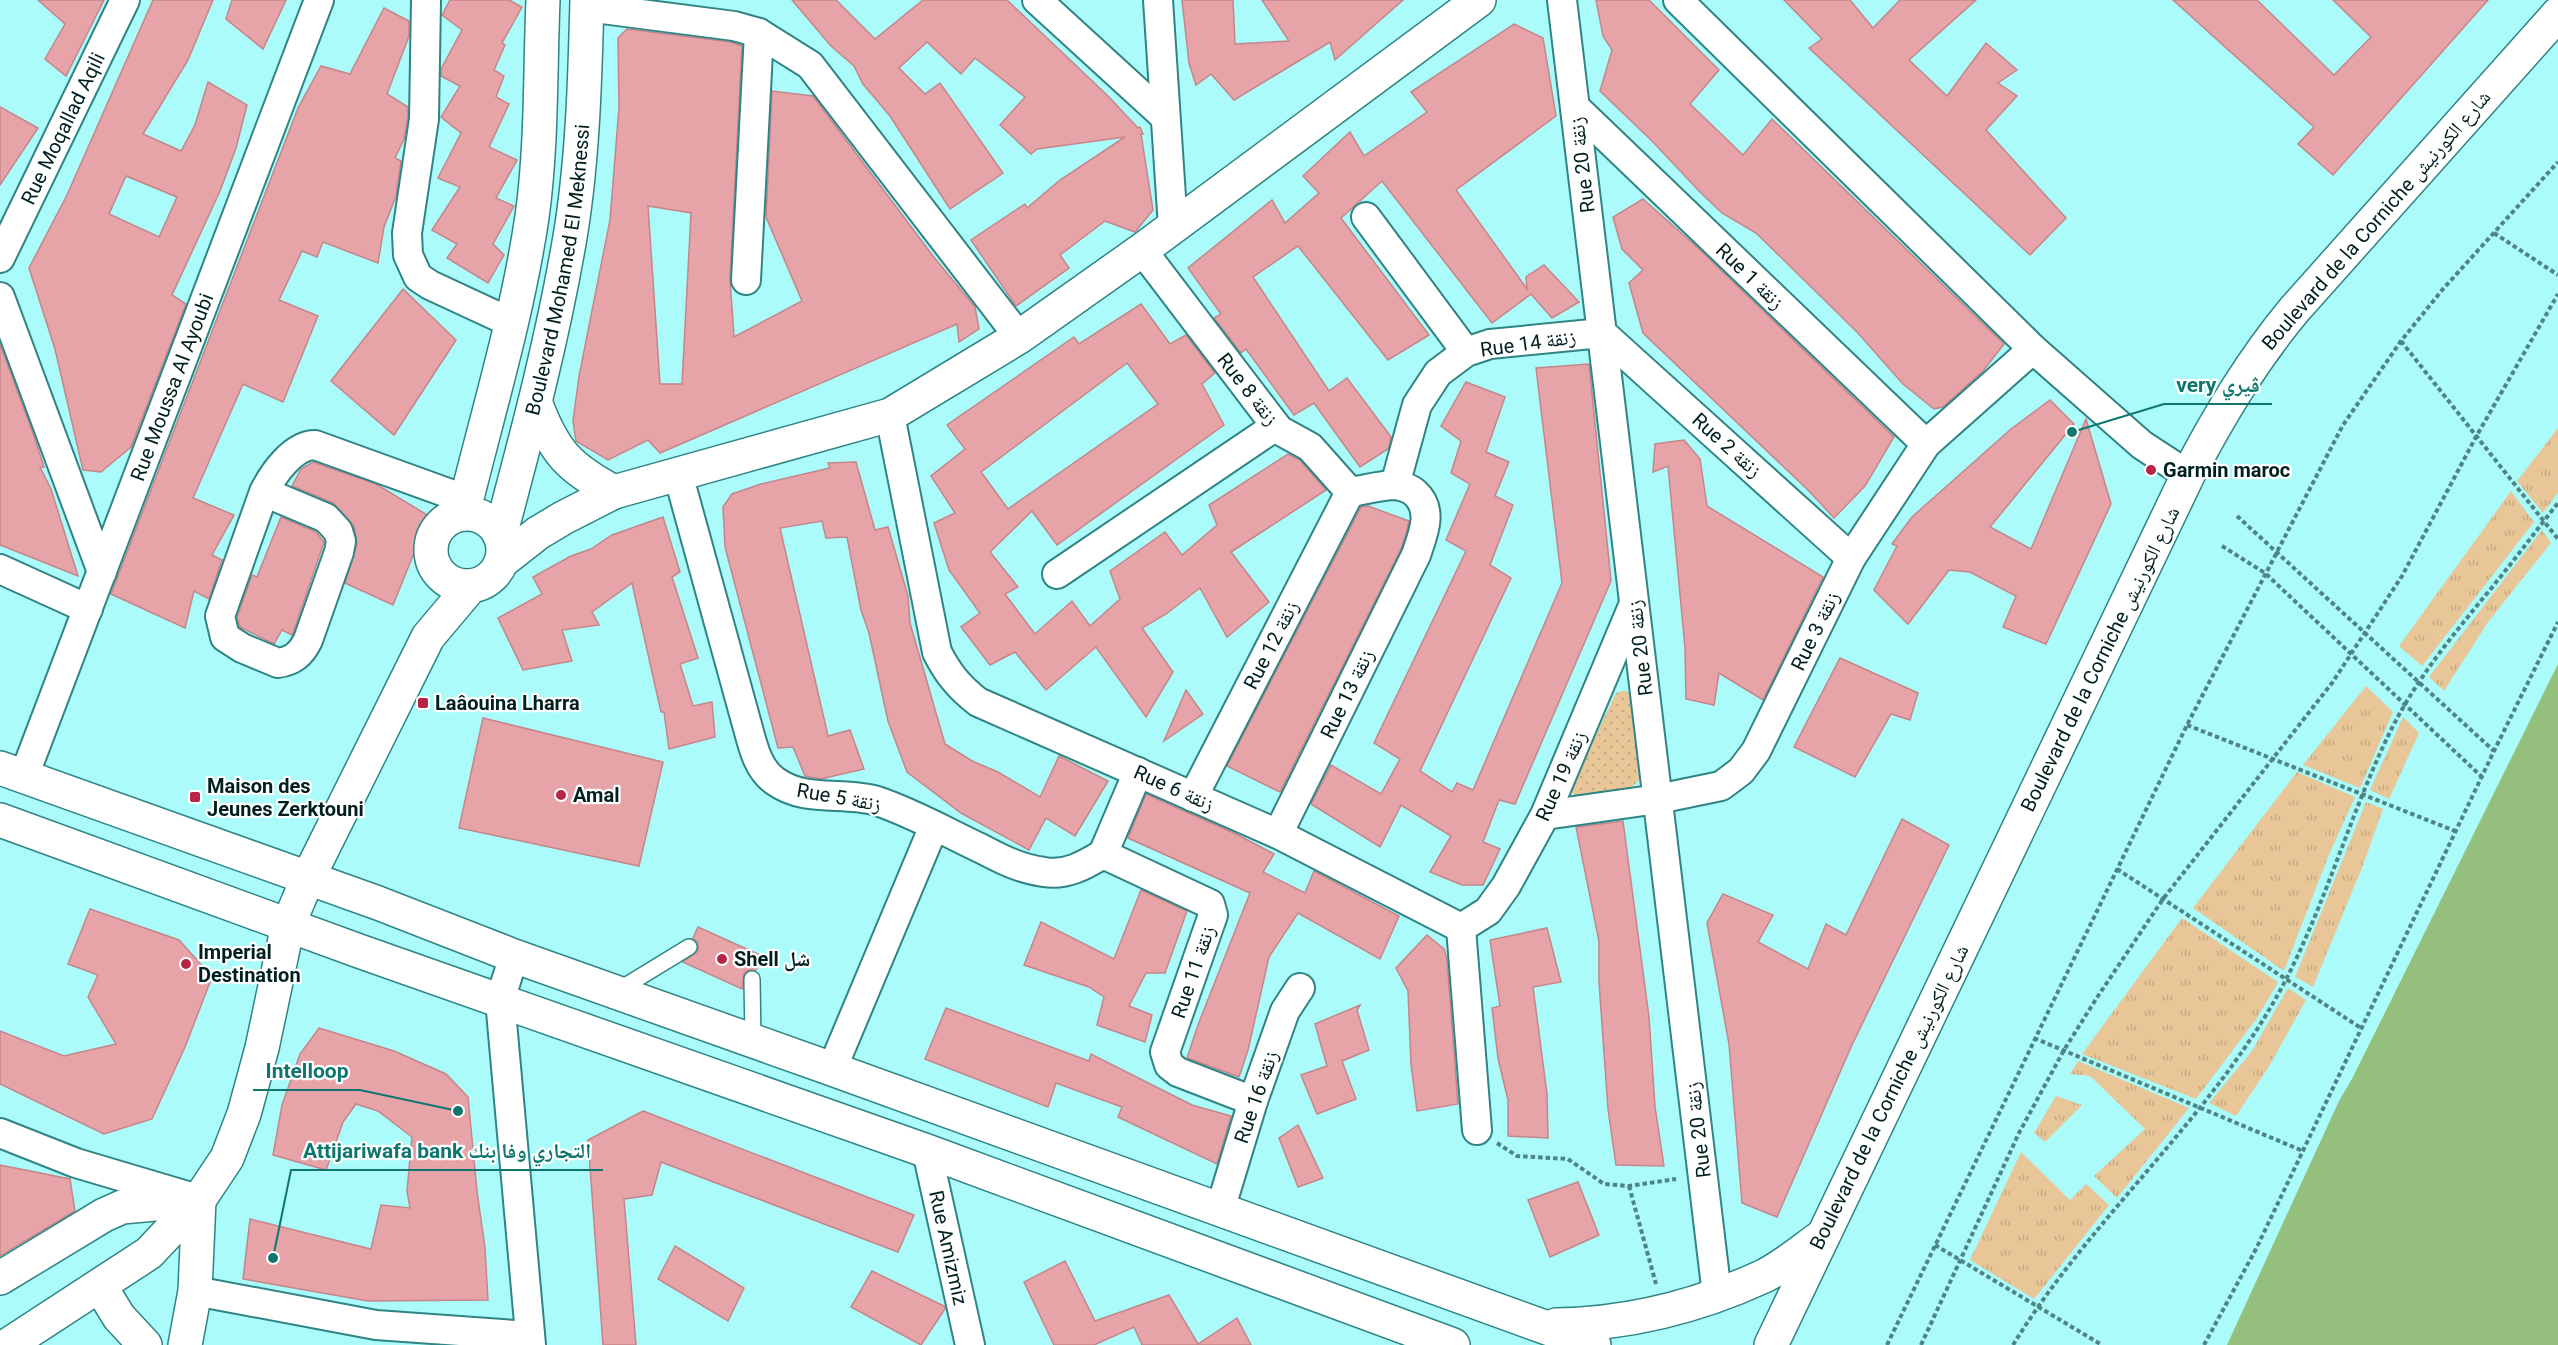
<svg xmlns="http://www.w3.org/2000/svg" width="2558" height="1345" font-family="Roboto,'Noto Naskh Arabic',sans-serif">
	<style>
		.grass { fill: url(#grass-tufts) }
		.garden { fill: url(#garden-dots) }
		.water { fill: #94bf7c }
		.building { fill: #e7a4a8; stroke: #c58589; stroke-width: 1.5; fill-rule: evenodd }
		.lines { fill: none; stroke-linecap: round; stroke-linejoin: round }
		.service-casing { stroke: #308484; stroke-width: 18 }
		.minor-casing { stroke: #308484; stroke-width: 32 }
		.tertiary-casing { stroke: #308484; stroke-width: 36 }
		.secondary-casing { stroke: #308484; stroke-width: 36 }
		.primary-casing { stroke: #308484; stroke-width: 36 }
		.path { stroke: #4e8483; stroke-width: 4; stroke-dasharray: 4.5 3; stroke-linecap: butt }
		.service { stroke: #fff; stroke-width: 15 }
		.minor { stroke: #fff; stroke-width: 28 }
		.tertiary { stroke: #fff; stroke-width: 33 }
		.secondary { stroke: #fff; stroke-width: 33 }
		.primary { stroke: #fff; stroke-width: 33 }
		.poi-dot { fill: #b72544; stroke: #fff; stroke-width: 2 }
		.labels { text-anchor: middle; stroke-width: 4.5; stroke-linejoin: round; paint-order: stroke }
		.street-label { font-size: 20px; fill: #001f1f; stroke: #fff }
		.poi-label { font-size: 20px; font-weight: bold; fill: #001f1f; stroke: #fff; text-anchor: start }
		.leader { fill: none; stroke: #0f766e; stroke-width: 2 }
		.callout-dot { fill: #0f766e; stroke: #fff; stroke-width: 2 }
		.callout-label { font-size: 21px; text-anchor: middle; font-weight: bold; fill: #0f766e; stroke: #fff; stroke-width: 4.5; stroke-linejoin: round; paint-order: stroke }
	</style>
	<defs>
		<pattern id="grass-tufts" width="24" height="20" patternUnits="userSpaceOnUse" patternTransform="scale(1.5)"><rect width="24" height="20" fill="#e8c697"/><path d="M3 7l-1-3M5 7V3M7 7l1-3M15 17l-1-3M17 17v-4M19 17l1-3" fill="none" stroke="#c5aa82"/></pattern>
		<pattern id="garden-dots" width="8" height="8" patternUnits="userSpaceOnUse" patternTransform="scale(1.5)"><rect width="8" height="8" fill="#e8c697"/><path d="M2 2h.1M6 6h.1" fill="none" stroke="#c5aa82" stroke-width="1.8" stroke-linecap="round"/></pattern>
	</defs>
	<rect width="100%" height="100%" fill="#aafbfa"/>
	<g class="grass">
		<polygon points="2558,428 2558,493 2543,513 2517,481"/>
		<polygon points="2511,491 2534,522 2422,666 2399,646"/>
		<polygon points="2542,530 2551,543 2488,622 2444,691 2429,677"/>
		<polygon points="2366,686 2393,712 2360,788 2303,765"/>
		<polygon points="2403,717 2419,733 2389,799 2370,790"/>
		<polygon points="2297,772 2355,797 2328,857 2284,971 2193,908"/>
		<polygon points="2366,802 2383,809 2363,865 2313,987 2295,977"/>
		<polygon points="2182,918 2278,982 2257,1018 2196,1099 2082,1054"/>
		<polygon points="2288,988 2306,1000 2268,1068 2236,1116 2209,1103 2252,1051"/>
		<polygon points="2078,1061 2189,1108 2117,1198 2094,1176 2145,1129 2090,1076 2070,1074"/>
		<polygon points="2056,1096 2082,1105 2045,1142 2034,1133"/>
		<polygon points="2021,1152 2070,1200 2086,1184 2109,1205 2034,1299 1970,1260"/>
	</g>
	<polygon class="garden" points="1622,691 1627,691 1633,701 1640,771 1639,780 1632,787 1581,799 1570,791 1573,784 1616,693"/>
	<polygon class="water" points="2558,664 2558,1345 2227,1345 2339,1101 2353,1077"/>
	<g class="building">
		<polygon points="38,0 104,0 66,76 45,59 65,24"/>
		<path d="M153 0H213L188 60 143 134 181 151 195 125 208 82 247 105 236 148 220 191 172 295 186 304 131 447 101 472 83 470 55 349 29 268 67 195ZM126 176 177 197 159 237 109 214Z"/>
		<polygon points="232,0 286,0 263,49 226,19"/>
		<polygon points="450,0 509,0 522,7 502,43 505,45 494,70 504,76 496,97 509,104 489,147 517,160 496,198 514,206 493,244 504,255 488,283 447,258 457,244 432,230 460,187 438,178 461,133 441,117 460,86 441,76 441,69 462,30 442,15"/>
		<polygon points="792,0 836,0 875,39 923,0 1007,0 1108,96 1138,128 1140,127 1143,134 1141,134 1153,210 1135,232 1105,221 1060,255 1069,268 1016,306 971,240 1025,204 1027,208 1060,180 1125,137 1037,149 1031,154 1000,125 1025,97 975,58 961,74 927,42 899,68 925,94 940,83 1003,173 950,209 890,116 863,84 854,66 831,46"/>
		<polygon points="1182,0 1233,0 1235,44 1289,41 1262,0 1403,0 1335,60 1330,42 1234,100 1211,74 1196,85 1189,63"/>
		<polygon points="1596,0 1649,0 1719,70 1690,104 1743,155 1772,119 2004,344 1983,371 1943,407 1934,409 1903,384 1857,332 1756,233 1722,213 1700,192 1652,141 1600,91 1612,50 1603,36"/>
		<polygon points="1784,0 1850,0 1873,28 1900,0 1976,0 1909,60 1947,96 1986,43 2017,70 1998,83 2017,96 1986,130 2066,218 2030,255 1809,48 1822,39"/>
		<polygon points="2173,0 2257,0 2334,75 2371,37 2333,0 2488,0 2333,175 2298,144 2314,127"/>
		<polygon points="384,8 409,21 409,36 387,94 408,107 408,118 404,139 395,158 401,161 396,196 384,227 378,263 323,242 317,257 302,251 279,300 318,316 283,402 243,384 193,498 234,515 212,555 222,560 209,599 194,591 185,628 111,594 298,108 321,66 350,74"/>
		<polygon points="1514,24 1543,38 1556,116 1456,190 1527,289 1526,277 1544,265 1579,302 1552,318 1531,294 1492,323 1382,181 1341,218 1429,335 1388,360 1298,246 1253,277 1329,391 1347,378 1391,437 1388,449 1360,467 1314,403 1294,415 1246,349 1241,353 1214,318 1221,314 1188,268 1272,200 1285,223 1319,193 1303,176 1350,132 1364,156 1427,112 1411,92"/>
		<path d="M627 29 731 42 742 46 730 279 734 337 802 301 766 217 772 91 813 96 933 256 975 307 979 329 959 342 957 324 660 453 648 440 608 460 576 441 573 421 579 376 610 220 619 107 618 38ZM648 206 691 213 682 384H660Z"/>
		<polygon points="0,107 38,128 0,185"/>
		<polygon points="1643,199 1697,247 1894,437 1865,486 1834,518 1808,490 1643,333 1629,283 1643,270 1622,249 1613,217"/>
		<polygon points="403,289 456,340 394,435 331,381"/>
		<path d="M1141 304 1170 344 1186 335 1215 373 1202 384 1224 425 1057 545 1032 511 990 552 1018 587 1005 594 1035 634 1072 601 1090 626 1120 599 1110 571 1165 532 1182 555 1217 525 1209 505 1288 454 1300 460 1326 490 1231 552 1269 602 1227 637 1200 588 1166 614 1142 628 1173 672 1146 717 1096 647 1046 690 1015 652 990 665 961 627 980 613 949 570 934 523 955 513 931 476 965 449 947 425 1074 337 1079 344ZM1127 363 1158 404 1008 509 981 472Z"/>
		<polygon points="0,344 34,436 44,467 40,467 51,489 78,576 0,545"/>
		<polygon points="1589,364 1611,581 1515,804 1499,800 1483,842 1500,849 1483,885 1462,885 1430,872 1451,836 1401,805 1380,847 1311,804 1331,765 1381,794 1400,759 1374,743 1466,551 1446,540 1470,484 1451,473 1461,441 1441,426 1466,382 1505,397 1486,452 1509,462 1495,496 1513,505 1490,565 1511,578 1420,771 1452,792 1457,783 1473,790 1562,583 1536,368"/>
		<polygon points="2050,400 2074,424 1990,527 2031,549 2086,419 2111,504 2046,644 2003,627 2016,596 1970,572 1949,570 1908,624 1874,590 1897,546 1892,544 1912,517 2011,429"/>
		<polygon points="1684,440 1700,459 1707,506 1823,577 1763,700 1719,673 1714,705 1686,699 1685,648 1668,466 1653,472 1655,444"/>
		<polygon points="313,462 376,484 429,516 393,605 345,583 357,544 354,526 333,503 292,486 301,469"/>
		<polygon points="856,462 875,530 888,527 908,596 910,623 945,744 972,761 998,772 1040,797 1059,756 1108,781 1075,836 1046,818 1029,850 961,813 907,772 888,721 869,633 861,610 847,537 826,538 822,521 780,528 828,736 850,730 864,769 821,779 805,776 793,747 778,748 725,547 723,507 732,494 761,484 830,468 828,463"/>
		<polygon points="1368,506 1409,521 1406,534 1401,549 1280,792 1227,766 1361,507"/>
		<polygon points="281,517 316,532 324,542 293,633 292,635 282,630 274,644 240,627 237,617 252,575 257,577"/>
		<polygon points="663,517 680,572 672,577 698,658 680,664 693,706 712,702 715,737 669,749 664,712 661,712 632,583 592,612 599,625 562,630 572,661 523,670 498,618 542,594 533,577 571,556 591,549 612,535"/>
		<polygon points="1840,658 1918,693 1910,720 1891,714 1855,777 1794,747"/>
		<polygon points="1186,690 1203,714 1164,741"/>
		<polygon points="483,718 663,762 639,866 459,828"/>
		<polygon points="1146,794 1234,833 1274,854 1263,872 1305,893 1314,871 1399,916 1380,959 1298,913 1269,957 1248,1050 1239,1077 1187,1058 1198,1025 1250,893 1128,838"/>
		<polygon points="1902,819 1949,845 1851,1047 1777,1217 1742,1203 1729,1044 1707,923 1723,894 1773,915 1758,942 1808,969 1826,924 1846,935"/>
		<polygon points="1623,821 1649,1017 1655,1107 1664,1166 1616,1165 1608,1109 1599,982 1599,941 1576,827"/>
		<polygon points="1141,890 1187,911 1165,973 1146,973 1129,1006 1152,1015 1145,1042 1097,1025 1104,997 1089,987 1024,965 1041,922 1114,959"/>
		<polygon points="90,909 179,940 212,977 185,1047 152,1119 104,1134 0,1084 0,1031 64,1056 116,1044 88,997 98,975 68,964"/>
		<polygon points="698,927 762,956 756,970 748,970 744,974 742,989 683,962 698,951 698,942 693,938"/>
		<polygon points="1547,928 1561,982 1533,987 1547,1094 1548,1138 1508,1136 1508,1100 1498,1058 1492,1008 1500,1006 1490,940"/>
		<polygon points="1427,935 1444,949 1447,959 1458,1104 1417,1111 1411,1064 1408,991 1396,968"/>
		<polygon points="1360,1005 1357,1010 1369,1050 1342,1061 1356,1099 1317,1114 1301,1075 1327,1066 1315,1024"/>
		<polygon points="946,1008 1089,1061 1091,1054 1192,1105 1231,1116 1217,1164 1118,1117 1122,1107 1056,1083 1048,1107 925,1059"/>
		<polygon points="319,1028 394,1051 446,1074 468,1097 477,1191 485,1248 488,1300 368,1301 243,1279 250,1219 371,1249 381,1205 410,1208 407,1191 412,1137 378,1111 356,1104 343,1122 326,1170 273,1155 282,1105 300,1054"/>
		<polygon points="643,1111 914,1215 898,1252 661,1162 652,1195 624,1199 636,1345 603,1345 588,1140"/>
		<polygon points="1298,1125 1323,1178 1298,1187 1279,1138"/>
		<polygon points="0,1165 70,1179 75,1211 0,1256"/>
		<polygon points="1578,1182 1599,1235 1550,1257 1528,1200"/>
		<polygon points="675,1246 744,1288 728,1321 658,1279"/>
		<polygon points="1065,1261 1095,1321 1169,1295 1198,1344 1237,1318 1251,1345 1142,1345 1134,1327 1094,1345 1054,1345 1024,1282"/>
		<polygon points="872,1271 944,1306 945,1309 921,1345 851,1307"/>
	</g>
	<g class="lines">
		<g class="service-casing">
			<g id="service">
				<polyline points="752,979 753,1041"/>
				<polyline points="617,991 689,947"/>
			</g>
		</g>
		<g class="minor-casing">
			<g id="minor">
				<polyline points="426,0 424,119 407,233 408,255 418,277 430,285 512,323"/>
				<polyline points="1037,0 1165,117"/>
				<polyline points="1158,0 1173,227"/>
				<polyline points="1562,0 1717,1295"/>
				<polyline points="1678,0 2033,349 2142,445 2188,475"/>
				<polyline points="587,7 734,26 759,33 810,65 1019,337"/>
				<polyline points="1575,107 1926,444"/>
				<polyline points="1366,217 1466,352"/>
				<path d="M1142 250 1279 430 1310 447 1350 492C1364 490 1378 486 1392 485 1399 485 1410 488 1415 493 1434 510 1423 534 1416 555L1278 834"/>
				<path id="s1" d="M0 258 125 0"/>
				<polyline points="746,280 759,33"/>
				<polyline points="0,297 102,572"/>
				<path d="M890 415 937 652C948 674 959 687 978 702L1278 834 1461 928 1477 1130"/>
				<path d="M678 474 746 721C752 741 756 768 775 781 805 803 844 791 877 801 913 813 946 832 980 848 1001 859 1020 869 1044 872 1066 876 1085 865 1103 854"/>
				<polyline points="1395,485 1417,405 1438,373 1466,352 1490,344 1602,333 1851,558"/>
				<path d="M264 492 326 518 338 531 341 541 339 552 308 640C301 654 293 661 278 663L242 648 225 637 220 616 264 492C273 474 293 445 315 445L467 500"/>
				<polyline points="0,569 88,609"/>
				<polyline points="1057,574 1276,426"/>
				<path id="s2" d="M24 776 319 0"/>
				<polyline points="1193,797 1350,492"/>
				<polyline points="1545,815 1658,799 1721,786 1741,771 1756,751 1851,558 1926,444 2033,349"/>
				<polyline points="1103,854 1210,904 1213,915 1165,1052 1169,1065 1178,1072 1253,1101"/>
				<polyline points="1103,854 1138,772"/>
				<polyline points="1461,928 1488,911 1506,886 1545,815 1633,606"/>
				<polyline points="514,956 500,1000 531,1345"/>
				<polyline points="832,1069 934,826"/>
				<polyline points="0,1133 76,1163 194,1198"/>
				<path id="s3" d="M927 1151 970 1345"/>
				<polyline points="1220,1210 1253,1101 1285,1011 1300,988"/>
				<polyline points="195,1291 376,1325 530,1336"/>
			</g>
		</g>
		<g class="tertiary-casing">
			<g id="tertiary">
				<polyline points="501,562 538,533 563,518 614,492 890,415 1019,337 1142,250 1479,0"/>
				<polyline points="185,1345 195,1291 199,1200"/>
			</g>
		</g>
		<g class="secondary-casing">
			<g id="secondary">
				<path d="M536 404C554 452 569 468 614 492"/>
				<circle cx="467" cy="550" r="36"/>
				<path d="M463 514C487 415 517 318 532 217 542 145 540 73 543 0"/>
				<path id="s4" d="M500 536C527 435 554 334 571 231 583 155 585 77 587 0"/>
				<polyline points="0,1278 104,1215 122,1207 199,1200"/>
				<polyline points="100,1286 119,1317 145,1345"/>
				<polyline points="8,1345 149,1253 199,1200 227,1158 244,1114 262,1048 288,925 308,878 428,637 471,586"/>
			</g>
		</g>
		<g class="primary-casing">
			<g id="primary">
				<polyline points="0,768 378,903 514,956 832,1069 1594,1345"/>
				<polyline points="0,820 359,951 927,1151 1453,1345"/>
				<path d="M1556 1325C1628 1324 1699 1306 1764 1276 1784 1266 1803 1250 1821 1237"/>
				<path d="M1771 1345 2188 475C2219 416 2251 362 2294 310L2558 14"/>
			</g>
		</g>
		<g class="path">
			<polyline points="2494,233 2558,275"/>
			<polyline points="2401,341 2558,539"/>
			<polyline points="2237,516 2494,751"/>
			<polyline points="2222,546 2265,573 2482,777"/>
			<polyline points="2187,725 2455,831"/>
			<polyline points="2117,869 2361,1028"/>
			<polyline points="2034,1038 2303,1151"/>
			<polyline points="1497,1143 1517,1156 1568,1159 1604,1184 1629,1186 1676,1179"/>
			<polyline points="1629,1186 1656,1284"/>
			<polyline points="1935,1245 2102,1345"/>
			<polyline points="1887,1345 2187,725 2343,425 2401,341 2443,289 2558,162"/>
			<polyline points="1921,1345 2019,1133 2064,1050 2098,996 2163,899 2332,683 2402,576 2477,435 2558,294"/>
			<path d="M2013 1345C2086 1226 2194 1133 2266 1015 2320 927 2345 824 2390 732 2416 679 2453 635 2489 591 2513 562 2535 532 2558 503"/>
			<polyline points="2204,1345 2256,1249 2494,751 2558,622"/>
		</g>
		<use href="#service" class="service"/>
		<use href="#minor" class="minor"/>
		<use href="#tertiary" class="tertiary"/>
		<use href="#secondary" class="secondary"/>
		<use href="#primary" class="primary"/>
	</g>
	<g class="poi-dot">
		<circle cx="2151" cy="470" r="6"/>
		<rect x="417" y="697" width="12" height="12" rx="3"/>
		<circle cx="561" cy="795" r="6"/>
		<rect x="189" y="791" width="12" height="12" rx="3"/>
		<circle cx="722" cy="959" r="6"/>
		<circle cx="186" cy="964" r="6"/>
	</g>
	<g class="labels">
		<g class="street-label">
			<text dy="7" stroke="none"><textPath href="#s1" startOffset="144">Rue Moqallad Aqili</textPath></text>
			<text transform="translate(1582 165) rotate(-97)" y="7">Rue 20 زنقة</text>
			<text transform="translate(2376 220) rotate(-49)" y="7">Boulevard de la Corniche شارع الكورنيش</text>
			<text dy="7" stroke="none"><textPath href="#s4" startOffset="273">Boulevard Mohamed El Meknessi</textPath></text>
			<text transform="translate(1750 276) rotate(44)" y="7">Rue 1 زنقة</text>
			<text transform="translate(1528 343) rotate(-8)" y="7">Rue 14 زنقة</text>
			<text dy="7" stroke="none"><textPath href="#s2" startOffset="416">Rue Moussa Al Ayoubi</textPath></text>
			<text transform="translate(1248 389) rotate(52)" y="7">Rue 8 زنقة</text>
			<text transform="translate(1727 445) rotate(42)" y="7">Rue 2 زنقة</text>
			<text transform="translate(1815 631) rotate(-64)" y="7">Rue 3 زنقة</text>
			<text transform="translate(1271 645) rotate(-63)" y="7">Rue 12 زنقة</text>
			<text transform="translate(1640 648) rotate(-97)" y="7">Rue 20 زنقة</text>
			<text transform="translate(2100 659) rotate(-64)" y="7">Boulevard de la Corniche شارع الكورنيش</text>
			<text transform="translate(1347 694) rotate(-64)" y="7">Rue 13 زنقة</text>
			<text transform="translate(1561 776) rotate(-66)" y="7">Rue 19 زنقة</text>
			<text transform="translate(1174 788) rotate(24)" y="7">Rue 6 زنقة</text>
			<text transform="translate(839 797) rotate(10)" y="7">Rue 5 زنقة</text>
			<text transform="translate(1193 972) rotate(-71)" y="7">Rue 11 زنقة</text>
			<text transform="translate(1256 1097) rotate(-71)" y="7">Rue 16 زنقة</text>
			<text transform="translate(1889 1097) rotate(-64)" y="7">Boulevard de la Corniche شارع الكورنيش</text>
			<text transform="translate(1698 1130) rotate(-97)" y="7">Rue 20 زنقة</text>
			<text dy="7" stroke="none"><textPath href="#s3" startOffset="99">Rue Amizmiz</textPath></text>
		</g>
		<g class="poi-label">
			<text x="2163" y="477">Garmin maroc</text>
			<text x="435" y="710">Laâouina Lharra</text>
			<text x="207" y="793">Maison des<tspan x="207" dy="23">Jeunes Zerktouni</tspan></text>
			<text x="573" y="802">Amal</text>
			<text x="198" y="959">Imperial<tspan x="198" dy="23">Destination</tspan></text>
			<text x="734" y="966">Shell شل</text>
		</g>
	</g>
	<path class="leader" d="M2072 432L2164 404H2272M458 1111L360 1090H253M273 1258L291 1170H603"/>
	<g class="callout-dot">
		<circle cx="2072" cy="432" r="6"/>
		<circle cx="458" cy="1111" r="6"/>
		<circle cx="273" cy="1258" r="6"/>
	</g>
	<g class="callout-label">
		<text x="2218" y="392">very ڤيري</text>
		<text x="307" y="1078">Intelloop</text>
		<text x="447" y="1158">Attijariwafa bank التجاري وفا بنك</text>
	</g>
</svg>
